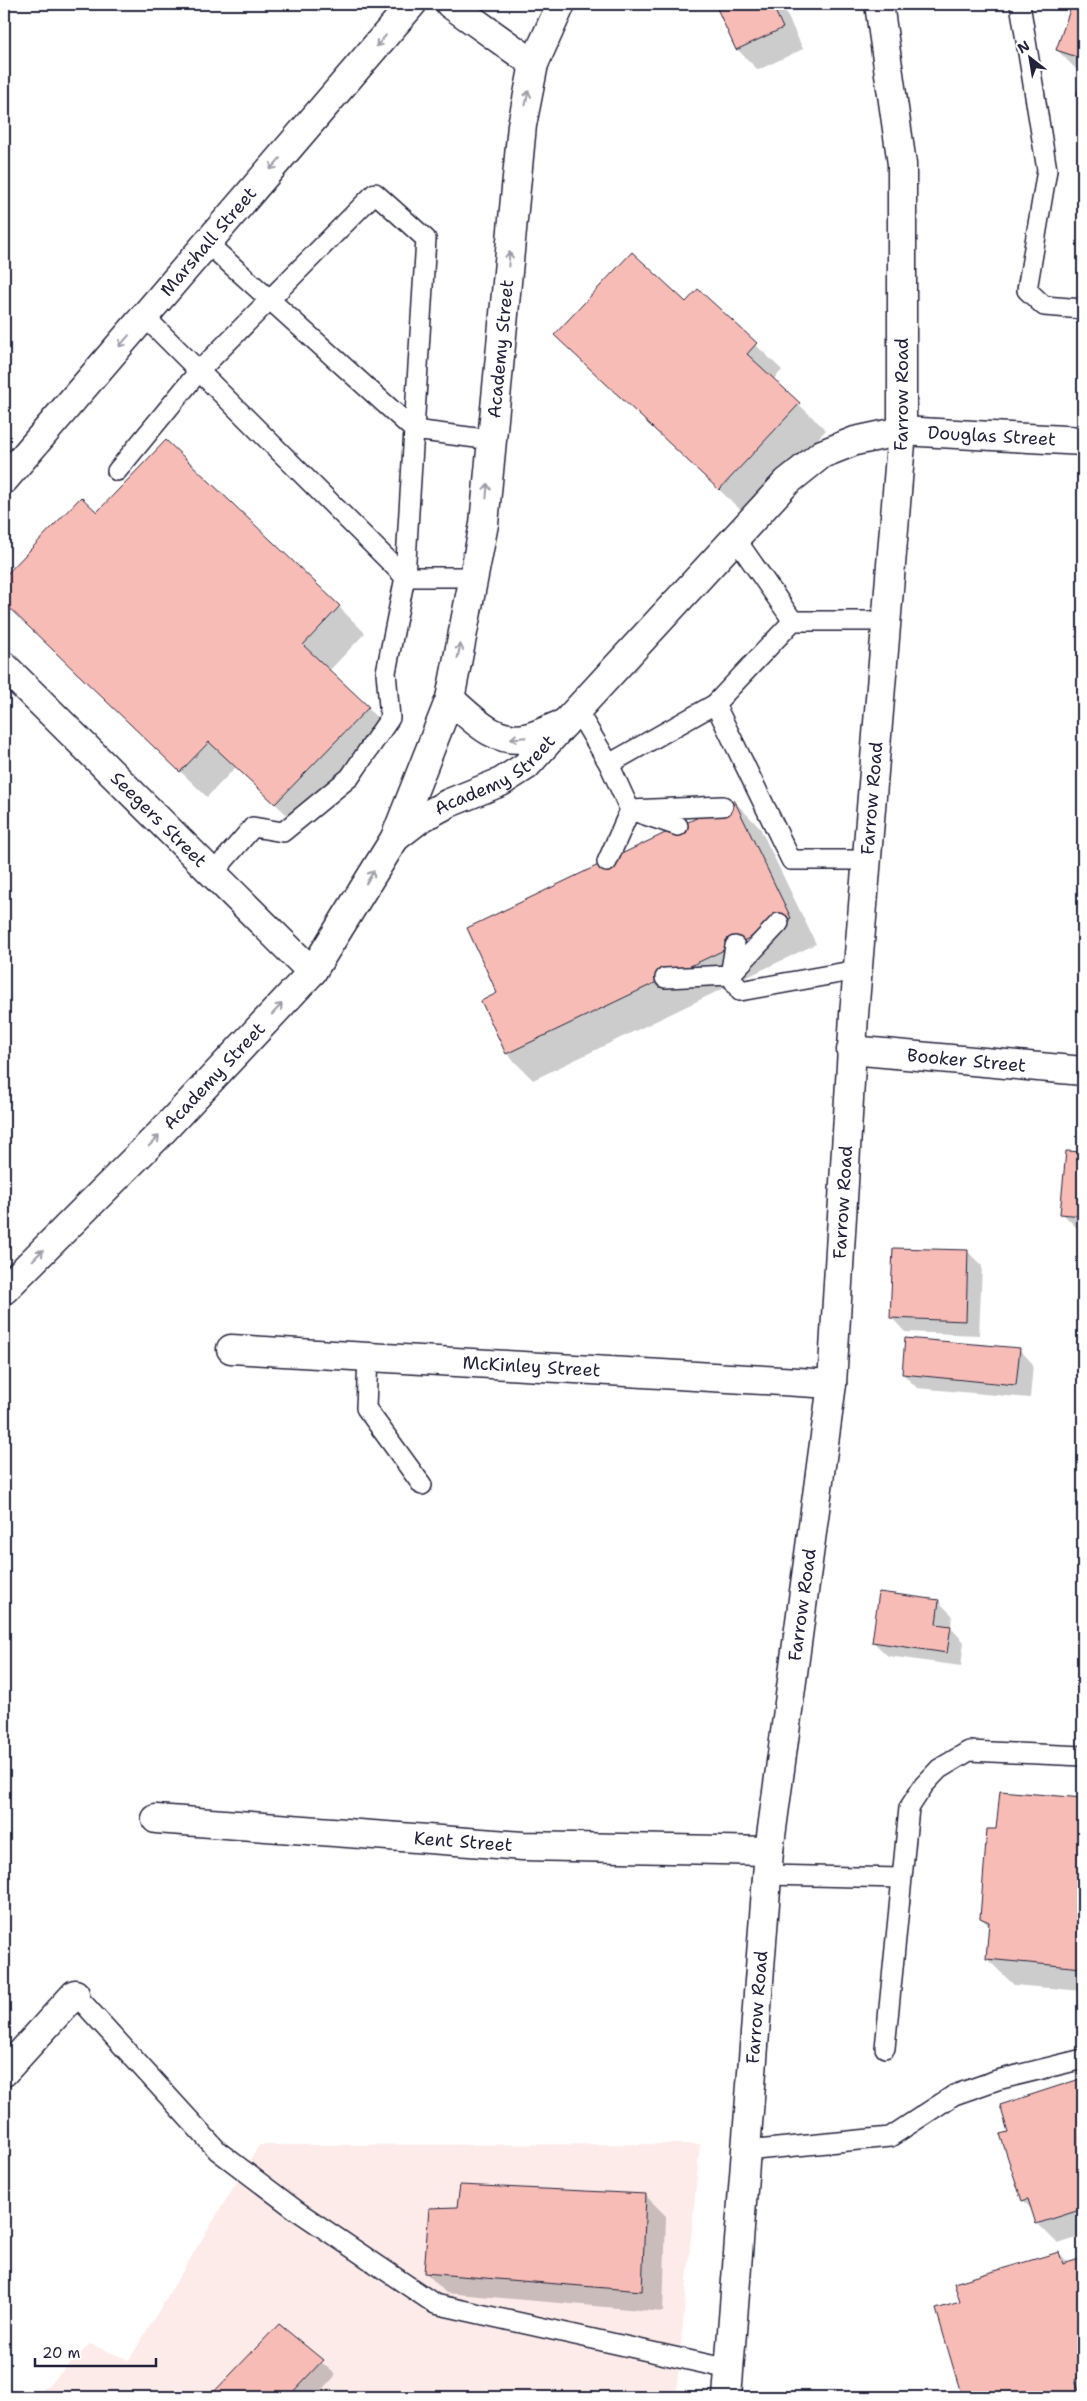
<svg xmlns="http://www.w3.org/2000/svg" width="1087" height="2401" font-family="'Shantell Sans',sans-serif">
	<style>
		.built { fill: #fdebe9 }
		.shadow { fill: #0003 }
		.building { fill: #f8bcb7; stroke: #22223b }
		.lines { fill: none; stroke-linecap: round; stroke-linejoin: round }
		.lane-casing { stroke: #22223b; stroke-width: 22 }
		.street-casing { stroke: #22223b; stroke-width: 31 }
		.secondary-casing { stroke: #22223b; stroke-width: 31 }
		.primary-casing { stroke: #22223b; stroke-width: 31 }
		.lane { stroke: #fff; stroke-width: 19 }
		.street { stroke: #fff; stroke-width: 28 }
		.secondary { stroke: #fff; stroke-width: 28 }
		.primary { stroke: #fff; stroke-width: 28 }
		.oneway { stroke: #9c9ca7 }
		.labels { text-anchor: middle; stroke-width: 4; stroke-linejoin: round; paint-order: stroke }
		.street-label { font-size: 18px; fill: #22223b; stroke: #fff }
	</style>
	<rect width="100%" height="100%" fill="#fff"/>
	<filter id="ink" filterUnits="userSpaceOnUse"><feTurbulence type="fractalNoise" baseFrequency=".02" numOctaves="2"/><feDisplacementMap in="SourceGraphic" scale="10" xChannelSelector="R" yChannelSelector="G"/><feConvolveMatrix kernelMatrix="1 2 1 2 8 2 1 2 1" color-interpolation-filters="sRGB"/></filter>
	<g filter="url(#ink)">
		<polygon class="built" points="700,2144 676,2397 36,2397 90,2344 129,2360 259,2145"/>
		<g class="shadow">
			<polygon points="706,4 782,4 803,49 758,70 737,49 718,7 712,9"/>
			<polygon points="1073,4 1083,4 1083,76 1057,50"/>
			<polygon points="699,291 782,370 773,380 826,430 746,515 582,361 686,304"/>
			<polygon points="81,499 97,514 339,607 365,633 329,671 394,734 302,829 236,767 207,797 4,602 4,579"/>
			<polygon points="734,801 760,828 816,944 533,1080 507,1054 483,1002 499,994"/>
			<polygon points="1067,1152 1083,1154 1083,1234 1062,1213"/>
			<polygon points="968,1252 982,1266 979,1335 905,1332 891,1317"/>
			<polygon points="1019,1349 1033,1364 1030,1398 917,1388 903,1374"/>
			<polygon points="938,1601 952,1615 951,1628 964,1642 961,1666 888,1656 873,1642"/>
			<polygon points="1002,1792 1083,1799 1083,1991 1014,1985 987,1959 990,1927 981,1918 997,1830"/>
			<polygon points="1083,2079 1083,2236 1058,2244 1037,2223 1033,2211 1023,2200 1010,2133 1001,2106"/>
			<polygon points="645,2195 666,2216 663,2312 446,2293 425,2272"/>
			<polygon points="1059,2253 1070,2264 1083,2260 1083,2397 963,2397 938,2310 962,2303"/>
			<polygon points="279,2325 336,2375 316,2397 211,2397"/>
		</g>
		<g class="building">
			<polygon points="715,4 772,4 783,28 736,50"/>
			<polygon points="1072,4 1083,4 1083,59 1056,50"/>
			<polygon points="1083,77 1083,96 1077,94"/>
			<polygon points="632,252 686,302 698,289 757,343 747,354 800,403 719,490 554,335"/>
			<polygon points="166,440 340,606 303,645 369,707 275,804 209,742 180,772 4,603 4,577 81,497 97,512"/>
			<polygon points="734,800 791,918 506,1054 481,1001 497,993 467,928"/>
			<polygon points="1066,1151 1083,1152 1083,1216 1060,1214"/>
			<polygon points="893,1248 968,1250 966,1321 890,1318"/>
			<polygon points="905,1338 1020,1348 1016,1385 902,1374"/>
			<polygon points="879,1592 939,1600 936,1624 951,1626 947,1653 872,1642"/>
			<polygon points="1000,1791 1083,1798 1083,1968 986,1959 989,1922 980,1918 987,1829 996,1829"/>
			<polygon points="1083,2078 1083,2209 1036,2224 1028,2199 1022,2201 1000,2134 1008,2132 1000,2105"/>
			<polygon points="460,2185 646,2194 642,2291 424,2273 429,2208 457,2207"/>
			<polygon points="1059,2252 1063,2264 1083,2258 1083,2376 1075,2379 1081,2397 962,2397 936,2309 960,2302 954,2283"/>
			<polygon points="279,2324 323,2360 288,2397 209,2397"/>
		</g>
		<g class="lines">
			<g class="lane-casing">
				<g id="lane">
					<polyline points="1020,4 1047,170 1027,290 1044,306 1083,309"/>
					<polyline points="145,317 405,577 473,577"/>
					<polyline points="117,471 199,371 375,193 426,239 414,430 207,243"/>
					<polyline points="793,621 886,621"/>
					<polyline points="715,704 791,860 867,860"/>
					<polyline points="577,710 609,764 715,704 793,621 735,538"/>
					<polyline points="678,826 630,810 723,806"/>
					<polyline points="607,862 630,810 609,764"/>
					<polyline points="213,873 253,827 283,832 350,777 390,718 386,672 405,577 414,430 492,440"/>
					<polyline points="779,923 730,975 740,991 857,970"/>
					<polyline points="665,978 730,975 735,946"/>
					<polyline points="368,1356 366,1408 422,1485"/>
					<polyline points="767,1875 901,1878"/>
					<polyline points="75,1994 218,2151 296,2210 435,2304 729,2369"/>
					<polyline points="885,2048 909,1808 924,1785 939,1769 969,1751 1083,1756"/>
					<polyline points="745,2151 890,2137 954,2095 997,2080 1083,2059"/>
				</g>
			</g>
			<g class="street-casing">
				<g id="street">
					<path id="s1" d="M4 666 312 972"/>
					<path id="s2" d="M565 723 787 482 822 454 855 441 902 431 1083 441"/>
					<path id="s3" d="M395 838 421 818 449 803 501 782 526 766 565 723C553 727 541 734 529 737 496 746 473 719 450 699"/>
					<path id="s4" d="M851 1050 1083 1071"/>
					<path id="s5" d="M231 1349 832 1384"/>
					<path id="s6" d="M156 1819 523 1846 769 1851"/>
					<polyline points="4,2072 75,1994"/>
				</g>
			</g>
			<g class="secondary-casing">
				<g id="secondary">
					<path id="s7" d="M727 2397 769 1851 832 1384 854 1015 902 431V164L879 4"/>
				</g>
			</g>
			<g class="primary-casing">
				<g id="primary">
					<polyline points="450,4 534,64"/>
					<path id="s8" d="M4 480 412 4"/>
					<path id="s9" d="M4 1290 158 1136 312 972 395 838 450 699 484 524 522 125 534 64 561 4"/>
				</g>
			</g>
			<use href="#lane" class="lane"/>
			<use href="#street" class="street"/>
			<use href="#secondary" class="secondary"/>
			<use href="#primary" class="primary"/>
		</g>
		<defs><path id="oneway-shaft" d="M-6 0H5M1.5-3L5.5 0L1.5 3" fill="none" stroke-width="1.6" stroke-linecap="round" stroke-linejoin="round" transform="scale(1.25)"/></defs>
		<g class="oneway">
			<use href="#oneway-shaft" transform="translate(381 41) rotate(131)"/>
			<use href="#oneway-shaft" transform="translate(527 98) rotate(-78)"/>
			<use href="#oneway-shaft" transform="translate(275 164) rotate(131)"/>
			<use href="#oneway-shaft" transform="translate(509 259) rotate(-85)"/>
			<use href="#oneway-shaft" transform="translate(124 341) rotate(131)"/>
			<use href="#oneway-shaft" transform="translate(487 491) rotate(-85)"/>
			<use href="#oneway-shaft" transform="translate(459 651) rotate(-79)"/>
			<use href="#oneway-shaft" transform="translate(518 738) rotate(175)"/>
			<use href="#oneway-shaft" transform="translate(370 877) rotate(-58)"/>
			<use href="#oneway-shaft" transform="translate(277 1009) rotate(-47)"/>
			<use href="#oneway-shaft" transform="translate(154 1141) rotate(-45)"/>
			<use href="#oneway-shaft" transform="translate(38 1255) rotate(-45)"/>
		</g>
	</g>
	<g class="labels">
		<g class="street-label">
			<text dy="6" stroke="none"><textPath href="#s8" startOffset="314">Marshall Street</textPath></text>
			<text dy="6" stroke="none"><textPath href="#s9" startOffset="1104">Academy Street</textPath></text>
			<text dy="6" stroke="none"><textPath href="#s7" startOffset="2011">Farrow Road</textPath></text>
			<text dy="6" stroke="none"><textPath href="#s2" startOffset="546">Douglas Street</textPath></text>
			<text dy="6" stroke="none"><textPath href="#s3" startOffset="119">Academy Street</textPath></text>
			<text dy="6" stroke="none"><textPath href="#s7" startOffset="1606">Farrow Road</textPath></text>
			<text dy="6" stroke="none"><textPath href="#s1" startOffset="218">Seegers Street</textPath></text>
			<text dy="6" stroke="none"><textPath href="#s4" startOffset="116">Booker Street</textPath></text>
			<text dy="6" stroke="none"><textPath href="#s9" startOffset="300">Academy Street</textPath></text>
			<text dy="6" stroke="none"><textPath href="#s7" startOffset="1201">Farrow Road</textPath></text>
			<text dy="6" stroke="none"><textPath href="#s5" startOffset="301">McKinley Street</textPath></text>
			<text dy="6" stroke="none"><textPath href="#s7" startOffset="796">Farrow Road</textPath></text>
			<text dy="6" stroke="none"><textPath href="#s6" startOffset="308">Kent Street</textPath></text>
			<text dy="6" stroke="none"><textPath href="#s7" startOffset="391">Farrow Road</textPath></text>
		</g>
	</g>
	<rect width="1087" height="2401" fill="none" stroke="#fff" stroke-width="20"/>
	<rect x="10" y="10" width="1067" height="2381" fill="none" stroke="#22223b" stroke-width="2" filter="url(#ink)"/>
	<g transform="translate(1030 58) rotate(329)" stroke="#ffffff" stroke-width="4" paint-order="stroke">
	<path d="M0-4L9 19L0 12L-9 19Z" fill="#22223b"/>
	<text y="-8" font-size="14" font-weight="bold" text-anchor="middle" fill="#22223b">N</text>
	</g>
	<path d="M35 2358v8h121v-8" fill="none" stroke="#22223b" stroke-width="2.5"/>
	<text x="42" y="2358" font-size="15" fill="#22223b" stroke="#ffffff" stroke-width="4" paint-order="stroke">20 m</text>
</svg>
